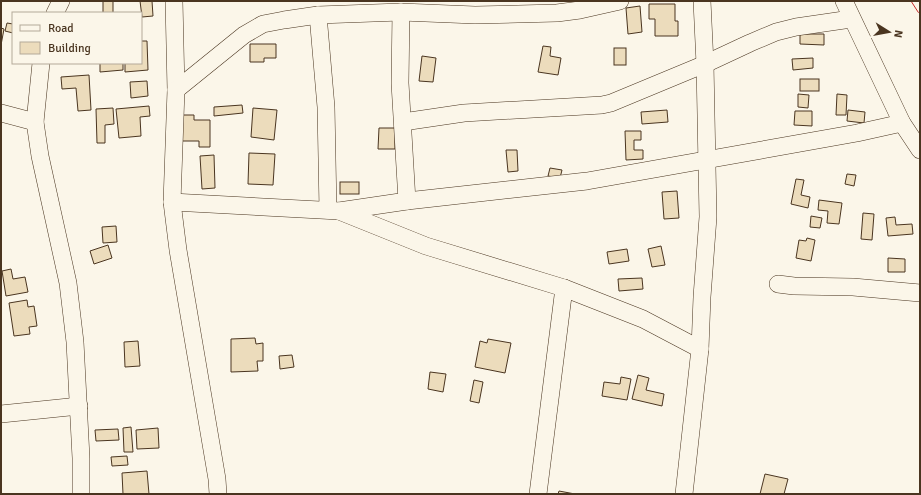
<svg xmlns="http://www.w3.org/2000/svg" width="921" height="495" font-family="Signika,sans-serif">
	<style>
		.building { fill: #ecdcbc; stroke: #4a3520 }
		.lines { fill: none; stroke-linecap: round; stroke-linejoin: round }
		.minor-casing { stroke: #4a3520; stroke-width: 18 }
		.minor { stroke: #fbf6e9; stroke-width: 17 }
		.power { stroke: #c62828; stroke-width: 1; stroke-dasharray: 14 3 2 3; stroke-linecap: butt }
	</style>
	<rect width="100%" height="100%" fill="#fbf6e9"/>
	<g class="building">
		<rect x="103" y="1" width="10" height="12"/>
		<polygon points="140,1 152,1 153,16 142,17"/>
		<polygon points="649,4 675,4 675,21 678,21 678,36 655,36 655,19 649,19"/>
		<polygon points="640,6 642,32 628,34 626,8"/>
		<polygon points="7,23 13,24 13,33 5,31"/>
		<polygon points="1,28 4,29 1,45"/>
		<polygon points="800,34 824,34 824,45 800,44"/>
		<polygon points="141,41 147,41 148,70 125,72 125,63 141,63"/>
		<polygon points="250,44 276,44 276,58 264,58 264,62 250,62"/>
		<polygon points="543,46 551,47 550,56 561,58 558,75 538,72"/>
		<rect x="614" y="48" width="12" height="17"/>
		<polygon points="422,56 436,58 433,82 419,81"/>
		<polygon points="813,58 813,68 793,70 792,59"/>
		<polygon points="100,63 123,63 123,70 100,72"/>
		<polygon points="89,75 91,110 78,111 76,88 62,89 61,77"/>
		<rect x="800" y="79" width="19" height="12"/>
		<polygon points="147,81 148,96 131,98 130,82"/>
		<polygon points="798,94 809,95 808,108 798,107"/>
		<polygon points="837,94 847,95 846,115 836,115"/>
		<polygon points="242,105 243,113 214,116 214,107"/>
		<polygon points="149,106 150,116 140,117 141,136 119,138 116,109"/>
		<polygon points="113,108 114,124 105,125 105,143 97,143 96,109"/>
		<polygon points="253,108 277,110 274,140 251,137"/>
		<polygon points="667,110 668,122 642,124 641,112"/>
		<polygon points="848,110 865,112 864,123 847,121"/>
		<polygon points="795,111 812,111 812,126 794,125"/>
		<polygon points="180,115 194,115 194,120 210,120 210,147 199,147 199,141 180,141"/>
		<polygon points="379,128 395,128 395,149 378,149"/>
		<polygon points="625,131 641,131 641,140 634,140 634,150 643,150 643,159 626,160"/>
		<polygon points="506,150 517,150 518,171 508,172"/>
		<polygon points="249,153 275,154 273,185 248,184"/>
		<polygon points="214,155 215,188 202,189 200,156"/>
		<polygon points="550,168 562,170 560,178 548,176"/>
		<polygon points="847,174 856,175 854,186 845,184"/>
		<polygon points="796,179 804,180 801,195 810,197 808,208 791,204"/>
		<rect x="340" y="182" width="19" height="12"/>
		<polygon points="677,191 679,218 664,219 662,192"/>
		<polygon points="819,200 842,203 839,224 827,223 828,211 818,210"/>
		<polygon points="863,213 874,214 872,240 861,239"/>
		<polygon points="811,216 822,218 820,228 810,227"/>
		<polygon points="895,217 896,225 912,224 913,234 888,236 886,218"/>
		<polygon points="116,226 117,242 103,243 102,227"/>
		<polygon points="807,238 815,240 811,261 796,258 799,240 806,241"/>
		<polygon points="108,245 112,258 94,264 90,251"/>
		<polygon points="661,246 665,265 652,267 648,249"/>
		<polygon points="627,249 629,261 609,264 607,252"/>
		<polygon points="888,258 905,259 905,272 888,272"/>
		<polygon points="11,269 13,279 25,277 28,292 6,296 2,271"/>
		<polygon points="642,278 643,289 619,291 618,279"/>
		<polygon points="27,300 28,307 34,306 37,326 29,327 30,334 14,336 9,303"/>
		<polygon points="255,338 256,344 263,343 263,361 257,361 258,371 231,372 231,339"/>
		<polygon points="488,339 511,343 505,373 475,367 480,341 487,343"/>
		<polygon points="138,341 140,366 125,367 124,342"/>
		<polygon points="292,355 294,367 280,369 279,356"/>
		<polygon points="430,372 446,374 443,392 428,389"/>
		<polygon points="638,375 649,378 646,390 664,394 662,406 632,399"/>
		<polygon points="621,377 631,379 627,400 602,396 604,382 620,384"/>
		<polygon points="474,380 483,382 479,403 470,401"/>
		<polygon points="131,427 133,452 124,452 123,428"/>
		<polygon points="158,428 159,448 137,449 136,430"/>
		<polygon points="118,429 119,440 96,441 95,430"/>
		<polygon points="127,456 128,465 112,466 111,457"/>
		<polygon points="147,471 149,494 123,494 122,473"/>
		<polygon points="765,474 788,479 784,494 760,494"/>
		<polygon points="559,491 575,494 558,494"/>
	</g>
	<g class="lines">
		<g class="minor-casing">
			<g id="minor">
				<polyline points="174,1 176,90 172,202 178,250 217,479 218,494"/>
				<polyline points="844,1 902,123 920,150"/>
				<polyline points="401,12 400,83 407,201"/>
				<polyline points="55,13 61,1"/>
				<polyline points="318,15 326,107 328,210"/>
				<polyline points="41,63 35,122 40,156 68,283 75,342 81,458 81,494"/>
				<polyline points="176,90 244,35 263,24 284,20 318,15 401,12 475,15 557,13 580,10 620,1"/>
				<polyline points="1,113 35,122"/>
				<polyline points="403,122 464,113 602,105 611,103 705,64 750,43 776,32 796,27 851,19"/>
				<polyline points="172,202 339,211 407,201 587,181 857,133 902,123"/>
				<polyline points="339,211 426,246 564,288 643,319 700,349"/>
				<polyline points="778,284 794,286 853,287 920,293"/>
				<polyline points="1,414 79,406"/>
				<polyline points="538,494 564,288"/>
				<polyline points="684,494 700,349 702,297 708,217 705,64 702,1"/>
			</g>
		</g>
		<use href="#minor" class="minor"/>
		<polyline class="power" points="911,1 920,15"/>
	</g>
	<rect width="921" height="495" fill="none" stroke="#4a3520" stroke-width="4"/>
	<rect x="12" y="12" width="130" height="52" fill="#fbf6e9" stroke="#b4a999"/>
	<rect x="20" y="25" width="20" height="6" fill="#fbf6e9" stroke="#b4a999"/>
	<text x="48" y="32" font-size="12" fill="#4a3520">Road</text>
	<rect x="20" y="42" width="20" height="12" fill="#ecdcbc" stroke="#b4a999"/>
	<text x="48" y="52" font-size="12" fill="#4a3520">Building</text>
	<g transform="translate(889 32) rotate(101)" stroke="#fbf6e9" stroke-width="3" paint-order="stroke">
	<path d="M0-3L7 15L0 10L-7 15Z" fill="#4a3520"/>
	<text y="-6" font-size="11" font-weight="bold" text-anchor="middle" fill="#4a3520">N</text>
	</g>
</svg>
